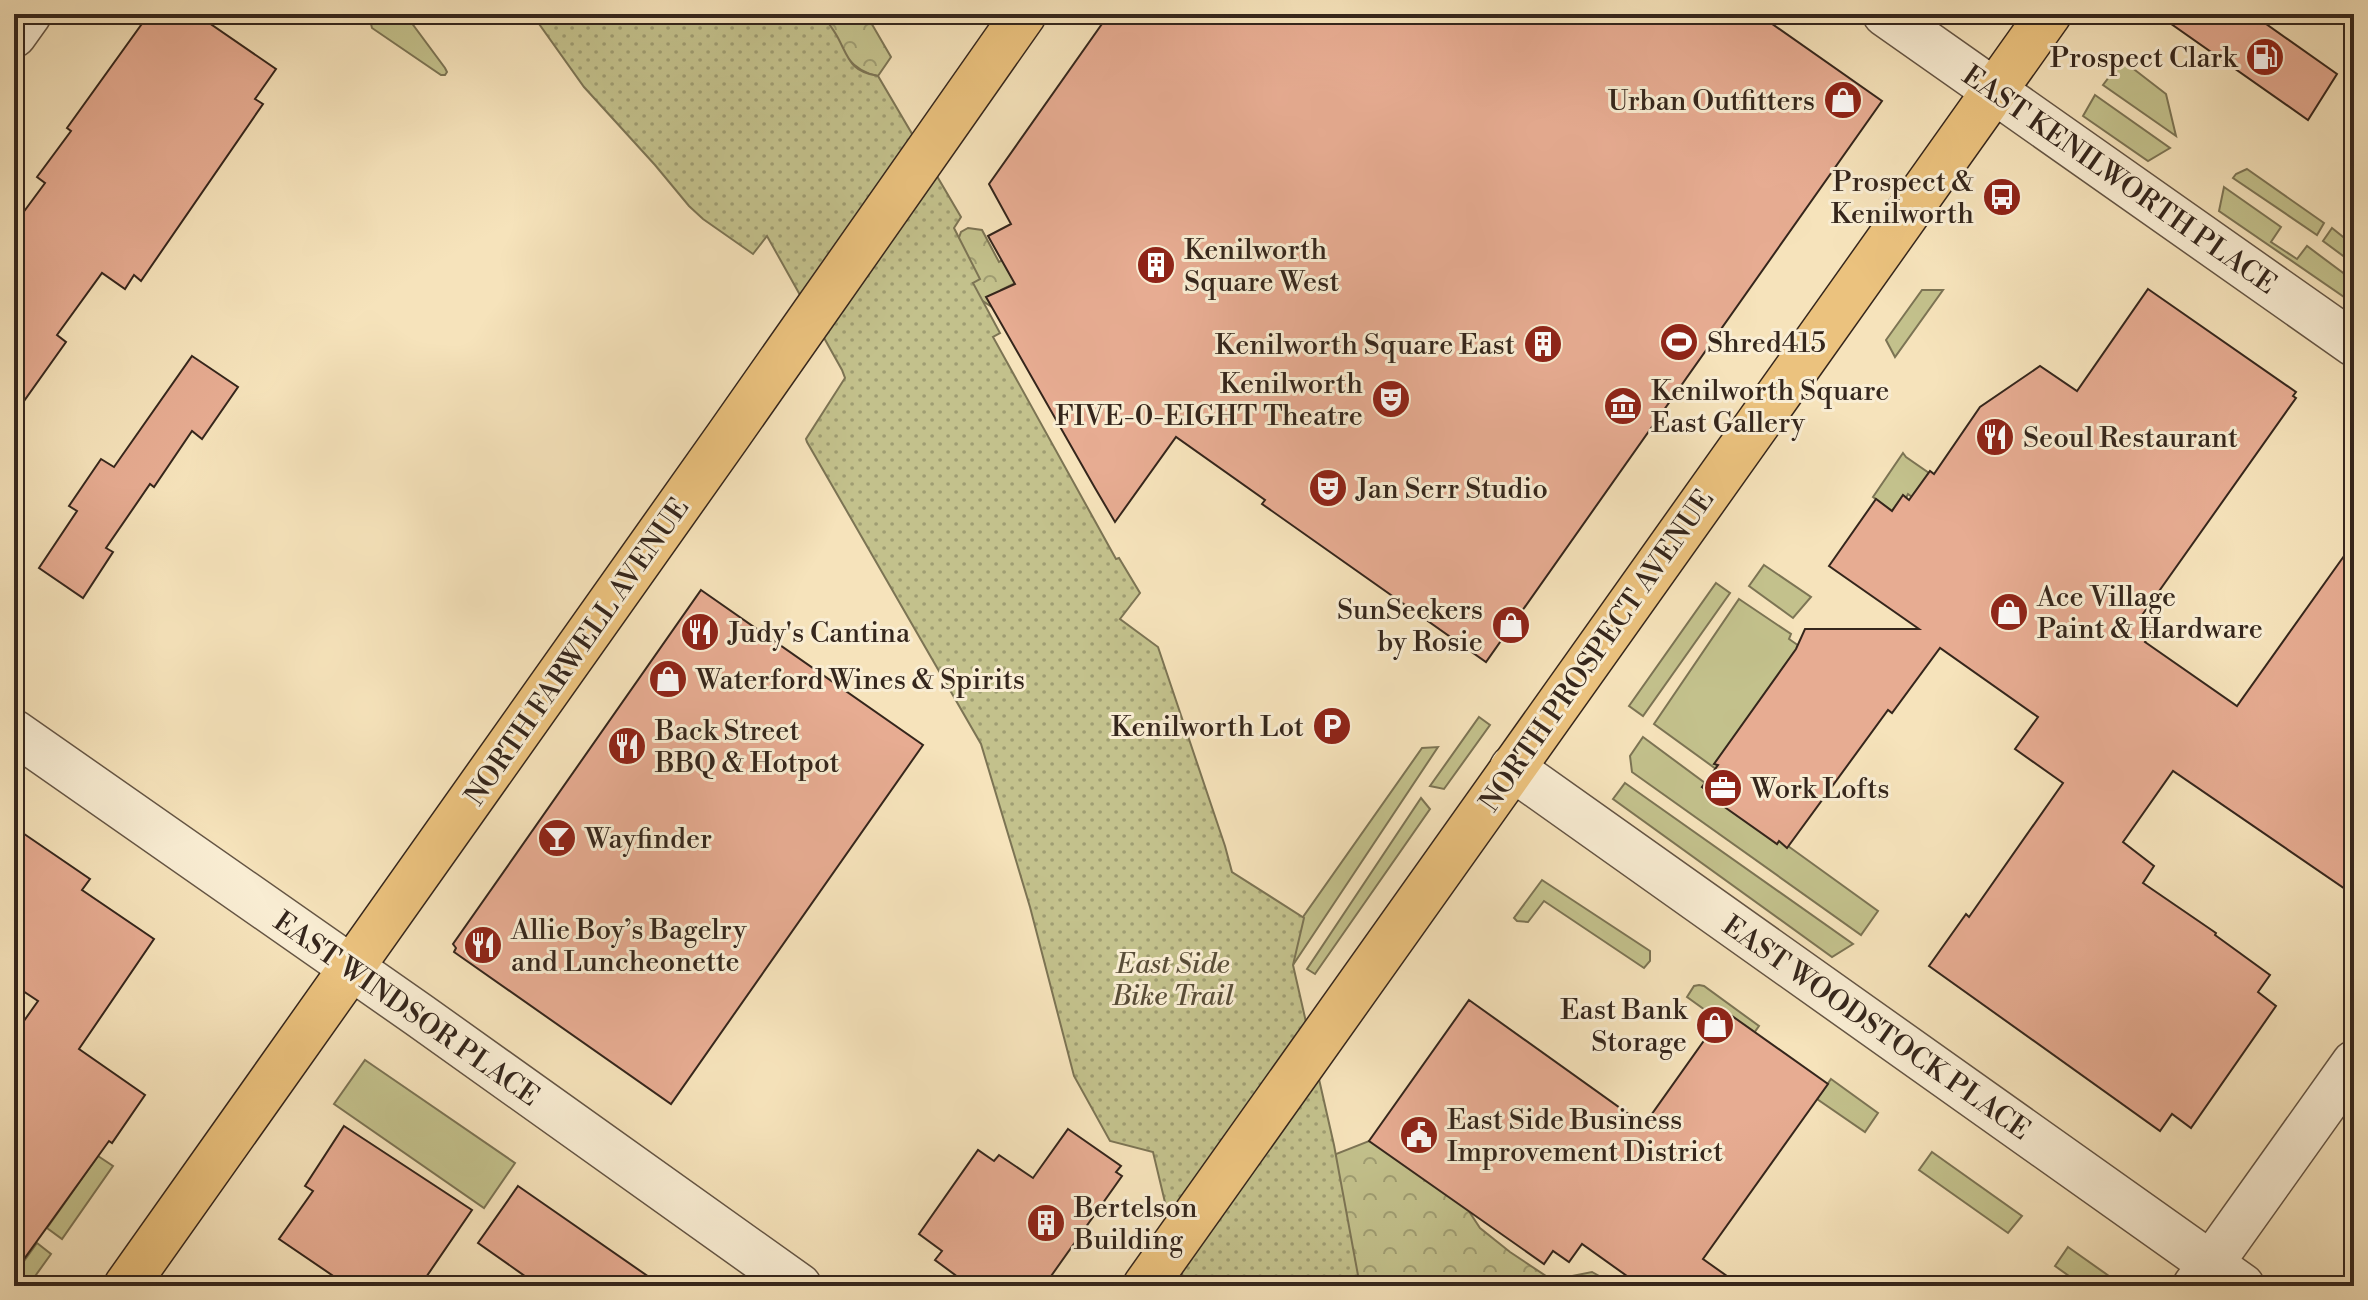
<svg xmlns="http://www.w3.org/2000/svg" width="2368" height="1300" font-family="'Libre Bodoni',serif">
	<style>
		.grass { fill: #c3c18c; stroke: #7c7454; stroke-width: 2 }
		.forest { fill: url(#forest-crowns); stroke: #7c7454; stroke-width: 2 }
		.park { fill: url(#park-dots); stroke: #7c7454; stroke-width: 2 }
		.building { fill: #e7ac92; stroke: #35261c; stroke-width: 2 }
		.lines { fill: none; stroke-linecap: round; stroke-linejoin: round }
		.minor-casing { stroke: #655544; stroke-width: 47 }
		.major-casing { stroke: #35261c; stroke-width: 47 }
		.minor { stroke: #f9edd3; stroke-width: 44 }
		.major { stroke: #ebc27e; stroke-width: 44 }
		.labels { text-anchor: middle; stroke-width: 6; stroke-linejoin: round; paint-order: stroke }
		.poi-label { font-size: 28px; fill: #35261c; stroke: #f9edd3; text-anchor: start }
		.street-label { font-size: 28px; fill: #35261c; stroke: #f9edd3 }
		.park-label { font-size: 28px; font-style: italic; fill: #584d38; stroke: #f9edd3 }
	</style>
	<defs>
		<pattern id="forest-crowns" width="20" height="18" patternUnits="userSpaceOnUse" patternTransform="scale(2)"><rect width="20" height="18" fill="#c3c18c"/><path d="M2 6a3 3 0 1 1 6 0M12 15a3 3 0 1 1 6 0" fill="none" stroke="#9f9d72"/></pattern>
		<pattern id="park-dots" width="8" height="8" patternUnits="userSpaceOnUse" patternTransform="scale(2)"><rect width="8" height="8" fill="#c3c18c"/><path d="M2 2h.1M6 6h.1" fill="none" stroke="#9f9d72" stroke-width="1.8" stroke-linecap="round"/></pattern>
	</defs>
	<rect width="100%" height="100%" fill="#f6e3bb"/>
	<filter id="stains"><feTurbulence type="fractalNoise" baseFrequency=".0025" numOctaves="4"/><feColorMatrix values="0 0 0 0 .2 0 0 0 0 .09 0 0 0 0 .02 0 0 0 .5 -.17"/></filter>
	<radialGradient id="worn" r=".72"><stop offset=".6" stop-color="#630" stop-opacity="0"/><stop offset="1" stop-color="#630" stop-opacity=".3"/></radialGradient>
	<g class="grass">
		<polygon points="378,14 405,14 445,68 447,72 445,75 441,75 372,28 371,24"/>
		<polygon points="2122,60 2166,94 2176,136 2103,85"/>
		<polygon points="2095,95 2170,148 2148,161 2083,116"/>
		<polygon points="2247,169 2324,223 2317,235 2233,178 2236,174"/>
		<polygon points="2224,187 2281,227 2271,242 2297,259 2307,246 2354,281 2354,294 2347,299 2219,211"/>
		<polygon points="2332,228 2347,240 2354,231 2354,264 2323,241"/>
		<polygon points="1922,290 1943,290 1895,357 1886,340"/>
		<polygon points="1903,453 1906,457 1929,473 1912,497 1908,494 1906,498 1903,496 1892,511 1873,497"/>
		<polygon points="1764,565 1811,597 1793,618 1749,586"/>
		<polygon points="1716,583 1730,593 1643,716 1629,706"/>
		<polygon points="1739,599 1791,634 1789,639 1799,646 1715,764 1717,765 1716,769 1654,724"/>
		<polygon points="1479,717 1490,725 1444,789 1430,786"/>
		<polygon points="1643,737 1705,783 1702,787 1777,844 1779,841 1788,846 1878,911 1861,935 1632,772 1630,756"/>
		<polygon points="1438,747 1293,965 1279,984 1303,917 1422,748"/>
		<polygon points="1625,783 1853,944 1832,957 1613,799"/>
		<polygon points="1421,798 1430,809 1315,974 1307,969"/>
		<polygon points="1542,880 1650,951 1650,961 1644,968 1544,901 1528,922 1517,921 1514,918"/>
		<polygon points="1699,985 1704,986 1759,1026 1754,1033 1719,1020 1687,997 1694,986"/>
		<polygon points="365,1060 515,1163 484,1208 334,1104"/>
		<polygon points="1831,1079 1878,1113 1865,1132 1817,1099"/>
		<polygon points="1932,1152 2022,1216 2008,1233 1919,1170"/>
		<polygon points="98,1156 113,1166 62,1239 47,1228"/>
		<polygon points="37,1243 51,1254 28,1286 14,1286 14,1275"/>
		<polygon points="2068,1247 2109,1276 2110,1286 2083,1286 2055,1266"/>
	</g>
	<g class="forest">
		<path d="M822 14H866L891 57 878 76C846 71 836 39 822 14Z"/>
		<polygon points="968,228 982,230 999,262 1025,249 1037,272 1001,290 992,307 972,294 957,243 961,232"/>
		<polygon points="1369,1141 1455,1190 1480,1228 1510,1252 1552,1280 1592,1272 1617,1286 1285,1286 1276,1239 1336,1154"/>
	</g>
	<path class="park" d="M532 14H822C827 21 833 29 837 36 849 58 849 71 878 76L961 217 954 228 980 279 973 283 1000 333 993 337 1116 559 1119 558 1140 593 1120 619 1158 647 1225 846 1232 872 1304 918 1293 965 1334 1145 1360 1286H1185L1153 1152 1110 1141 1074 1076 1030 907 981 744 807 442 806 439 845 378 842 370 767 236 753 254 703 219 689 206 655 165 584 87Z"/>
	<g class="building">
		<polygon points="149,14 196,14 276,69 255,99 263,104 141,281 134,275 125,289 102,273 57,335 66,342 14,415 14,225 45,183 37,177 71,131 67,128"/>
		<polygon points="1109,14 1758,14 1882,101 1486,662 1262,504 1265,500 1176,437 1115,522 1095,488 986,297 1015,284 988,236 1011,224 989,184"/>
		<polygon points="2157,14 2252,14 2337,74 2308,120"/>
		<polygon points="2148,289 2296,392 2293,396 2296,398 2140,618 2154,628 2145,642 2237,706 2354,542 2354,895 2173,771 2123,842 2154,866 2143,883 2216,933 2215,935 2270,975 2258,992 2276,1006 2191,1128 2172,1114 2160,1131 1929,966 1966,914 1969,917 2063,783 2015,749 2038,717 1940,648 1892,713 1888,710 1787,848 1779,841 1777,844 1709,796 1711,793 1702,787 1718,765 1714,764 1796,649 1805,629 1919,629 1829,566 1876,499 1892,511 1903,495 1909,500 1930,471 1934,474 1980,407 2040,366 2077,391"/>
		<polygon points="192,356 238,387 202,439 192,431 154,487 150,484 106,548 113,552 83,598 39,568 77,511 69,506 101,459 114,467"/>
		<polygon points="701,590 923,745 671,1104 454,952 456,948 453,944"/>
		<polygon points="14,827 90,879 82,890 154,939 79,1049 145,1095 112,1143 109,1141 14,1273 14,1035 38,1001 14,985"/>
		<polygon points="1469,1000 1644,1125 1725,1011 1828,1084 1703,1259 1741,1286 1641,1286 1582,1244 1569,1262 1553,1251 1544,1264 1369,1141"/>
		<polygon points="344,1126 472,1210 420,1286 348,1286 279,1239 313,1191 305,1186"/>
		<polygon points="1068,1129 1121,1166 1116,1172 1122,1176 1044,1286 970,1286 935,1260 942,1251 919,1234 978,1150 994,1161 999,1155 1033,1178"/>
		<polygon points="518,1186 662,1286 539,1286 478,1243"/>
	</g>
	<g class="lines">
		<g class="minor-casing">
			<g id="minor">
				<polyline points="1885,14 2354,344"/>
				<polyline points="14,35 29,14"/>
				<polyline points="14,732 419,1015 799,1286"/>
				<polyline points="1512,768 2242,1286"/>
				<polyline points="2195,1286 2354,1063"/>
			</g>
		</g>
		<g class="major-casing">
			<g id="major">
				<polyline points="126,1286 728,436 1024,14"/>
				<polyline points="1145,1286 2049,14"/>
			</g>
		</g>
		<use href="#minor" class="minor"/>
		<use href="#major" class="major"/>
	</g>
	<defs>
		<g id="fuel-disc" transform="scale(2)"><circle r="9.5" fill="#8f2418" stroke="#f9edd3"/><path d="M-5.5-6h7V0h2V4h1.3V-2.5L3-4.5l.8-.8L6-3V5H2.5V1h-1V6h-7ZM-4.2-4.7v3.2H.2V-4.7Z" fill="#fff"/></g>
		<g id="shop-disc" transform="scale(2)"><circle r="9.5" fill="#8f2418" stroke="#f9edd3"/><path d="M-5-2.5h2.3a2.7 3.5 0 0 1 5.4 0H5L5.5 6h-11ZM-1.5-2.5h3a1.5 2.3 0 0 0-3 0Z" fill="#fff"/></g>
		<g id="bus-disc" transform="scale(2)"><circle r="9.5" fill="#8f2418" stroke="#f9edd3"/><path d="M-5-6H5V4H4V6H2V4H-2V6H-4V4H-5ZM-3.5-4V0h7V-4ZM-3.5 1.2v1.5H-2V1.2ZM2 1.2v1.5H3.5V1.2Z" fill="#fff"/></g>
		<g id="building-disc" transform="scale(2)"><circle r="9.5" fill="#8f2418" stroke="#f9edd3"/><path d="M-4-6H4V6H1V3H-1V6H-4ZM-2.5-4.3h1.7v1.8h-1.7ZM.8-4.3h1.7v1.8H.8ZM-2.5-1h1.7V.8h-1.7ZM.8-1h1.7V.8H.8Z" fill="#fff"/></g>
		<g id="stadium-disc" transform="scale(2)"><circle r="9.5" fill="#8f2418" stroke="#f9edd3"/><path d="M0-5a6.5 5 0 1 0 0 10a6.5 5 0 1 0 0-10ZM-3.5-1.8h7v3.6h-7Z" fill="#fff"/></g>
		<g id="theatre-disc" transform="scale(2)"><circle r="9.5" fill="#8f2418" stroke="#f9edd3"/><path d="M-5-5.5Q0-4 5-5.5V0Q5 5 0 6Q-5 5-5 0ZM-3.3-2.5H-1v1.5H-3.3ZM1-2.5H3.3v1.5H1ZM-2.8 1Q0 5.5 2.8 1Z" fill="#fff"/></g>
		<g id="museum-disc" transform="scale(2)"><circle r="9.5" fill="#8f2418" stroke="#f9edd3"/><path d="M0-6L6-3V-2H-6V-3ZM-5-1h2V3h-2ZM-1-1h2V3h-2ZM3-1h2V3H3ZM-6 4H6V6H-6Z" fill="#fff"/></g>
		<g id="restaurant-disc" transform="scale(2)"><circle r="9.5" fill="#8f2418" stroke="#f9edd3"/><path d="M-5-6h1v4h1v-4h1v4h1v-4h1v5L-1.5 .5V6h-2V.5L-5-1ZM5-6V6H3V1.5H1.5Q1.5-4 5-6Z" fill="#fff"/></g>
		<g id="parking-disc" transform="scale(2)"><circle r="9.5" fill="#8f2418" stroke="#f9edd3"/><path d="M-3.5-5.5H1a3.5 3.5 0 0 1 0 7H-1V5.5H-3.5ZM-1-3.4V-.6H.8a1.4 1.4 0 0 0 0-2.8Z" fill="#fff"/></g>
		<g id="office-disc" transform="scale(2)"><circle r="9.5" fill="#8f2418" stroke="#f9edd3"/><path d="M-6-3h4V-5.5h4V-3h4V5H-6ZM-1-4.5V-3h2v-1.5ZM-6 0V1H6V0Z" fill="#fff"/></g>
		<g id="bar-disc" transform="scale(2)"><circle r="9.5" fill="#8f2418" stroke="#f9edd3"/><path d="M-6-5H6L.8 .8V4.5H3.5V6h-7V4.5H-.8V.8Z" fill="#fff"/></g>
		<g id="civic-disc" transform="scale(2)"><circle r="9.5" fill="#8f2418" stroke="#f9edd3"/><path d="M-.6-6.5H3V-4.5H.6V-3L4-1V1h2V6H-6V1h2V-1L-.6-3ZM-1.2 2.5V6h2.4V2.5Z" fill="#fff"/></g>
	</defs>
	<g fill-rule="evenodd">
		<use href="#fuel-disc" x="2265" y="57"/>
		<use href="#shop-disc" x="1843" y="100"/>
		<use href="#bus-disc" x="2002" y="197"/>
		<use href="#building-disc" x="1156" y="265"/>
		<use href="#stadium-disc" x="1679" y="342"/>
		<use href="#building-disc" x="1543" y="344"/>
		<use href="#theatre-disc" x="1391" y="399"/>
		<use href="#museum-disc" x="1623" y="406"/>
		<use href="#restaurant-disc" x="1995" y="437"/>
		<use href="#theatre-disc" x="1328" y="488"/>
		<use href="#shop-disc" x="2009" y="612"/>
		<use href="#shop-disc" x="1511" y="625"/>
		<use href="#restaurant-disc" x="700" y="632"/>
		<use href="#shop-disc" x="668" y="679"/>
		<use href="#parking-disc" x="1332" y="726"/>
		<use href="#restaurant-disc" x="627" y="746"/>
		<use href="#office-disc" x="1723" y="788"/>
		<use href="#bar-disc" x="557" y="838"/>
		<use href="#restaurant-disc" x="483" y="945"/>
		<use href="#shop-disc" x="1715" y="1025"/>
		<use href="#civic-disc" x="1419" y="1135"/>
		<use href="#building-disc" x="1046" y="1223"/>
	</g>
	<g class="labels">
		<g class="poi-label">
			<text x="2237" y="67" text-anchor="end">Prospect Clark</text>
			<text x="1815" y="110" text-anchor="end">Urban Outfitters</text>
			<text x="1974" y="191" text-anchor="end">Prospect &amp;<tspan x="1974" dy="32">Kenilworth</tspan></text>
			<text x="1184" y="259">Kenilworth<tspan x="1184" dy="32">Square West</tspan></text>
			<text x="1707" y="352">Shred415</text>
			<text x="1515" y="354" text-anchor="end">Kenilworth Square East</text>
			<text x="1363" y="393" text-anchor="end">Kenilworth<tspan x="1363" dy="32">FIVE-0-EIGHT Theatre</tspan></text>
			<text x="1651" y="400">Kenilworth Square<tspan x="1651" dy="32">East Gallery</tspan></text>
			<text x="2023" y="447">Seoul Restaurant</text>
			<text x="1356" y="498">Jan Serr Studio</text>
			<text x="2037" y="606">Ace Village<tspan x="2037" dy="32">Paint &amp; Hardware</tspan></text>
			<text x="1483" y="619" text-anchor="end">SunSeekers<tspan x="1483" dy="32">by Rosie</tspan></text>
			<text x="728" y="642">Judy's Cantina</text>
			<text x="696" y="689">Waterford Wines &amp; Spirits</text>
			<text x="1304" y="736" text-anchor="end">Kenilworth Lot</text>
			<text x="655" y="740">Back Street<tspan x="655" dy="32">BBQ &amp; Hotpot</tspan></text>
			<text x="1751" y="798">Work Lofts</text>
			<text x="585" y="848">Wayfinder</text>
			<text x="511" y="939">Allie Boy’s Bagelry<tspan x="511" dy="32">and Luncheonette</tspan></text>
			<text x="1687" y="1019" text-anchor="end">East Bank<tspan x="1687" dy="32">Storage</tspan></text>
			<text x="1447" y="1129">East Side Business<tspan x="1447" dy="32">Improvement District</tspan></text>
			<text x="1074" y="1217">Bertelson<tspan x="1074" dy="32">Building</tspan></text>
		</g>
		<g class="street-label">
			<text transform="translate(2120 179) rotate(35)" y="10">EAST KENILWORTH PLACE</text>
			<text transform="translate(1596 650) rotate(-55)" y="10">NORTH PROSPECT AVENUE</text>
			<text transform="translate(576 651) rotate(-55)" y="10">NORTH FARWELL AVENUE</text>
			<text transform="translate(407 1008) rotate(35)" y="10">EAST WINDSOR PLACE</text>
			<text transform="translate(1877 1027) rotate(35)" y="10">EAST WOODSTOCK PLACE</text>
		</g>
		<g class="park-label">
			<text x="1173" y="973">East Side<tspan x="1173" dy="32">Bike Trail</tspan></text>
		</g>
	</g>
	<rect width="2368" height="1300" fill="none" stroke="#f6e3bb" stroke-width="48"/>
	<rect x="16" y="16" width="2336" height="1268" fill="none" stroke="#35261c" stroke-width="4"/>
	<rect x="24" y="24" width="2320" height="1252" fill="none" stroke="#35261c" stroke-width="2"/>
	<rect width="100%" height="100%" filter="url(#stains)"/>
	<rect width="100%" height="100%" fill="url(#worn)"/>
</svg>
